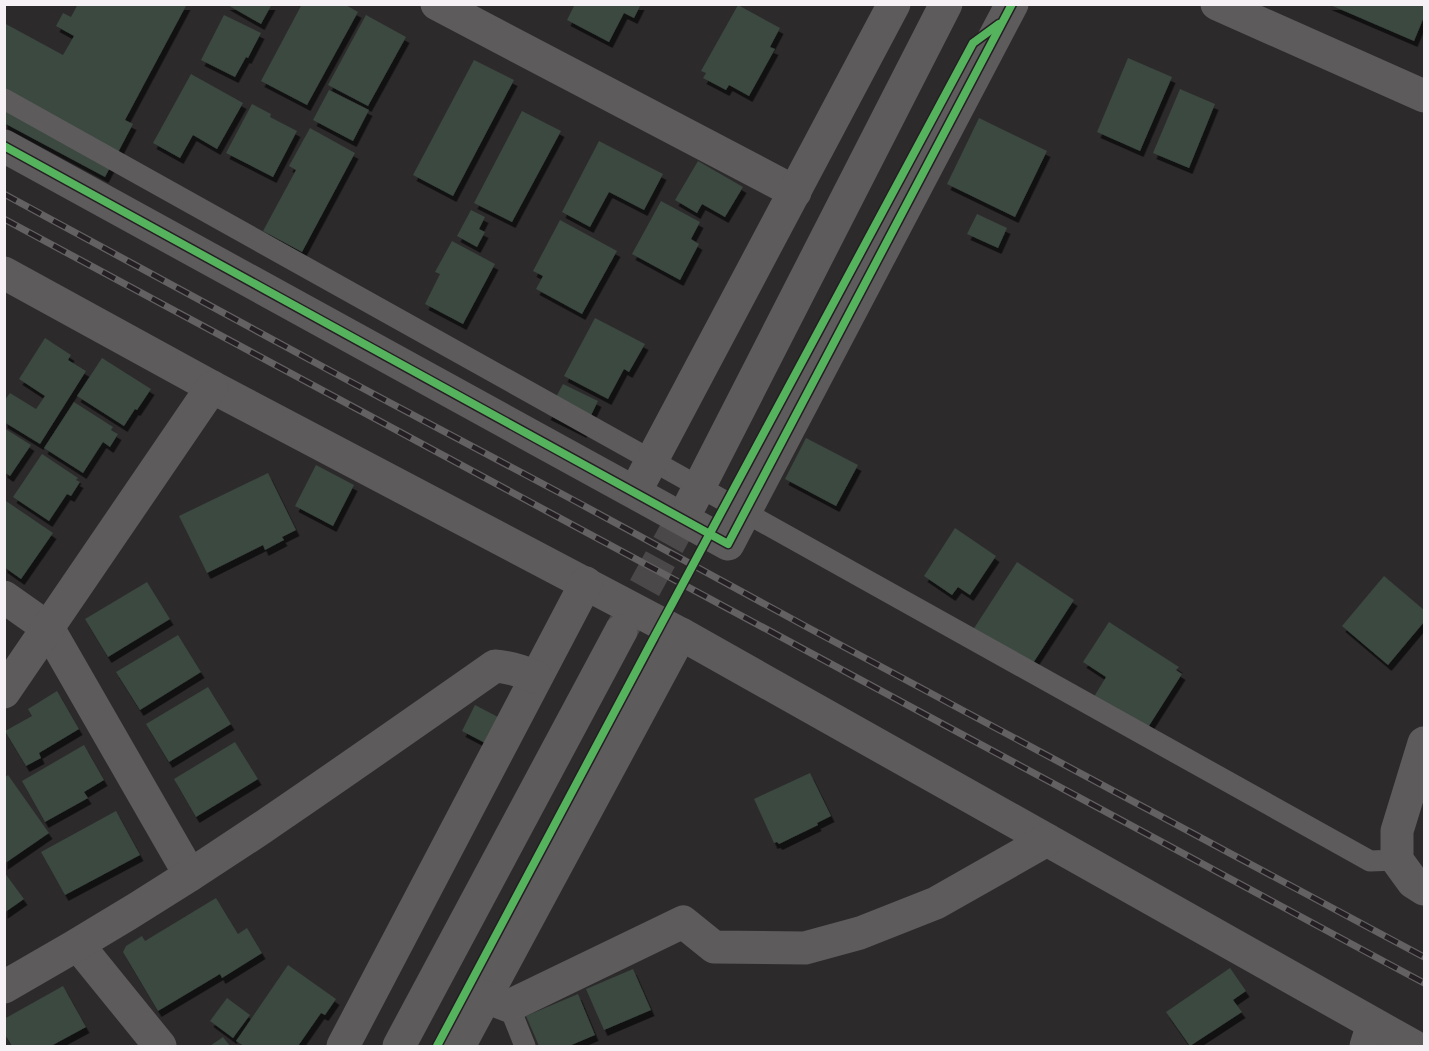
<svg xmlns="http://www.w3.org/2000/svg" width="1429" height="1051" font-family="'Sofia Sans Condensed',sans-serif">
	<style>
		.building { fill: #3a4840; filter: url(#shadow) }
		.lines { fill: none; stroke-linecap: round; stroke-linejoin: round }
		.tertiary-tunnel { stroke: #4b484a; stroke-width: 33; stroke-dasharray: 33 16; stroke-linecap: butt }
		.service { stroke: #5d5b5c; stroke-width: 21 }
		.minor { stroke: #5d5b5c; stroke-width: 33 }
		.tertiary { stroke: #5d5b5c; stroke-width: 33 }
		.rail-casing { stroke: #636162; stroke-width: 7 }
		.rail { stroke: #241f23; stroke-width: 4.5; stroke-dasharray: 14; stroke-linecap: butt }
		.cycleway-casing { stroke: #241f23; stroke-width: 11 }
		.cycleway { stroke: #56b35d; stroke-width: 8 }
	</style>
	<defs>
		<filter id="shadow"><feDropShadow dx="3.5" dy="6" stdDeviation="0" flood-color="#0009"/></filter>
	</defs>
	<rect width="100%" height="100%" fill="#2d2a2c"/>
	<g class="building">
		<polygon points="78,4 187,4 125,120 133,124 105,177 4,123 4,23 63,55 74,36 56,26 63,13 71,17"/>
		<polygon points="226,4 272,4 261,24"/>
		<polygon points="302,4 344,4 358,12 307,105 261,81"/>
		<polygon points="575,4 641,4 634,18 624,13 609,42 567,20"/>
		<polygon points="1328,4 1424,4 1424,17 1414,41"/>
		<polygon points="738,5 780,28 770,47 775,49 749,96 729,85 726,90 703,78 706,73 701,71"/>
		<polygon points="224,15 261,33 248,58 246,57 235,77 201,60"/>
		<polygon points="366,15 406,37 368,106 328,85"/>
		<polygon points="1128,58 1172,77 1140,151 1097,132"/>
		<polygon points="474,60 514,80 453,196 413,175"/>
		<polygon points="191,74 243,103 217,149 193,135 180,158 153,143"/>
		<polygon points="1180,89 1215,104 1189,168 1153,153"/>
		<polygon points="329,90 369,110 353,141 313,120"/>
		<polygon points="252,104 271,114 270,117 297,131 273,177 226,153"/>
		<polygon points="522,111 561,131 512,222 474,203"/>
		<polygon points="979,118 1047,151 1015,217 947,184"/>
		<polygon points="310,128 355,153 302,252 263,231 296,170 289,166"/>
		<polygon points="599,141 663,174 644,210 609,192 590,227 562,212"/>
		<polygon points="698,161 743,187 725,217 702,204 697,213 675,200"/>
		<polygon points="661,201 700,222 691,239 699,244 680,280 632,254"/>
		<polygon points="471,210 485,217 479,229 485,232 477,247 457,236"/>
		<polygon points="977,214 1007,228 998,248 967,234"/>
		<polygon points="560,220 617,251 582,314 536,289 543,276 533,271"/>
		<polygon points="452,241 495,264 463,324 425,304 440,274 435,272"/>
		<polygon points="595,318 645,344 629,372 624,369 608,399 564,376"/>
		<polygon points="45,338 71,355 68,360 86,371 40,444 4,422 4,401 10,393 36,409 45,396 19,379"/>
		<polygon points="102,358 151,389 137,410 135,409 124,426 77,396"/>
		<polygon points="563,384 598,401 583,432 547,414"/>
		<polygon points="74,402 113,427 111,430 118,434 110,447 103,442 83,473 44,448"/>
		<polygon points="4,428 31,445 10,476 4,472"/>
		<polygon points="806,438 858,465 836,506 785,479"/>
		<polygon points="42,454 78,478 76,480 80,482 71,496 67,494 49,521 13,497"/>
		<polygon points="316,465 354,485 333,526 295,506"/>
		<polygon points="268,473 296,530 282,537 284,540 265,550 263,545 207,573 179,516"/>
		<polygon points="6,501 53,533 21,579 4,567 4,503"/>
		<polygon points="955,528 996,556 970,595 958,587 952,595 924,576"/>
		<polygon points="1017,562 1074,600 1026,674 969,636"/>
		<polygon points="1384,576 1424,610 1424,622 1388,665 1342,626"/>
		<polygon points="147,582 170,619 108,657 85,619"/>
		<polygon points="1109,622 1179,667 1176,670 1182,674 1147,729 1092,700 1106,677 1083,662"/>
		<polygon points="178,635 201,672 140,710 116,672"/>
		<polygon points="208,687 231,724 169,762 146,724"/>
		<polygon points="57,691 79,729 39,753 41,758 26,766 5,731 32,716 28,709"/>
		<polygon points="475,705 498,717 485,743 462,731"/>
		<polygon points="235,742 258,779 196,817 174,779"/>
		<polygon points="84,745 104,780 84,792 88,798 45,822 22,781"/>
		<polygon points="810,773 831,816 817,823 818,825 779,844 777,842 774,843 754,799"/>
		<polygon points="8,775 49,833 4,864 4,778"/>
		<polygon points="116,811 140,855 65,895 41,852"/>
		<polygon points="4,872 24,899 4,913"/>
		<polygon points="216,898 238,934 247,928 262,953 222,978 220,974 158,1011 123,952 126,946 142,936 145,941"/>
		<polygon points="288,965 336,999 325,1015 321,1013 298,1046 244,1046 236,1041"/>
		<polygon points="1230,968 1246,991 1233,1000 1242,1012 1190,1046 1166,1012"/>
		<polygon points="633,969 651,1010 604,1030 586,989"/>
		<polygon points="63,986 86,1027 51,1046 12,1046 4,1033 4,1019"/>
		<polygon points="578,994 595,1035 569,1046 539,1046 526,1016"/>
		<polygon points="227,998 250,1015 233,1038 210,1021"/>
		<polygon points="223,1037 230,1046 210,1046"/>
	</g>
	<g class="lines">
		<polyline class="tertiary-tunnel" points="621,631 691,503"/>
		<g class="service">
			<polyline points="4,99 1370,861 1397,860"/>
			<polyline points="509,1006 525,1046"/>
		</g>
		<g class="minor">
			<polyline points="437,4 795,192"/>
			<polyline points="4,146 728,544 1012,4"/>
			<polyline points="4,273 212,387 681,634 459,1046"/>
			<polyline points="635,492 894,4"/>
			<polyline points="4,597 48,628 190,875"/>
			<polyline points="681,634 1413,1046"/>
			<polyline points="4,692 212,387"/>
			<polyline points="1424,743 1397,831 1397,860 1413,882 1424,889"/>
			<polyline points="78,945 160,1046"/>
			<polyline points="486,997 509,1006 683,922 714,947 805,948 860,933 936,903 1047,840"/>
			<polyline points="343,1046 586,583"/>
		</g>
		<g class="tertiary">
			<polyline points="1217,4 1424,96"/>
			<polyline points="691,503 946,4"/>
			<path d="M4 987C93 937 179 884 263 827 341 774 418 720 495 666 510 667 522 671 536 677"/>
			<polyline points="399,1046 621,631"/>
			<polyline points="1366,1046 1373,1024"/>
		</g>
		<g class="rail-casing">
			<g id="rail">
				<polyline points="4,194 351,382 577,502 805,626 1424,957"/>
				<polyline points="4,219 1424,983"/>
			</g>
		</g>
		<use href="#rail" class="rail"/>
		<g class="cycleway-casing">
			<g id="cycleway">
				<polyline points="4,146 728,544 1012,4"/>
				<polyline points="437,1046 650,645 973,43 999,24"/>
			</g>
		</g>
		<use href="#cycleway" class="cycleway"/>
	</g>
	<rect width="1429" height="1051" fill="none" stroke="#f5f1f4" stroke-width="12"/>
</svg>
